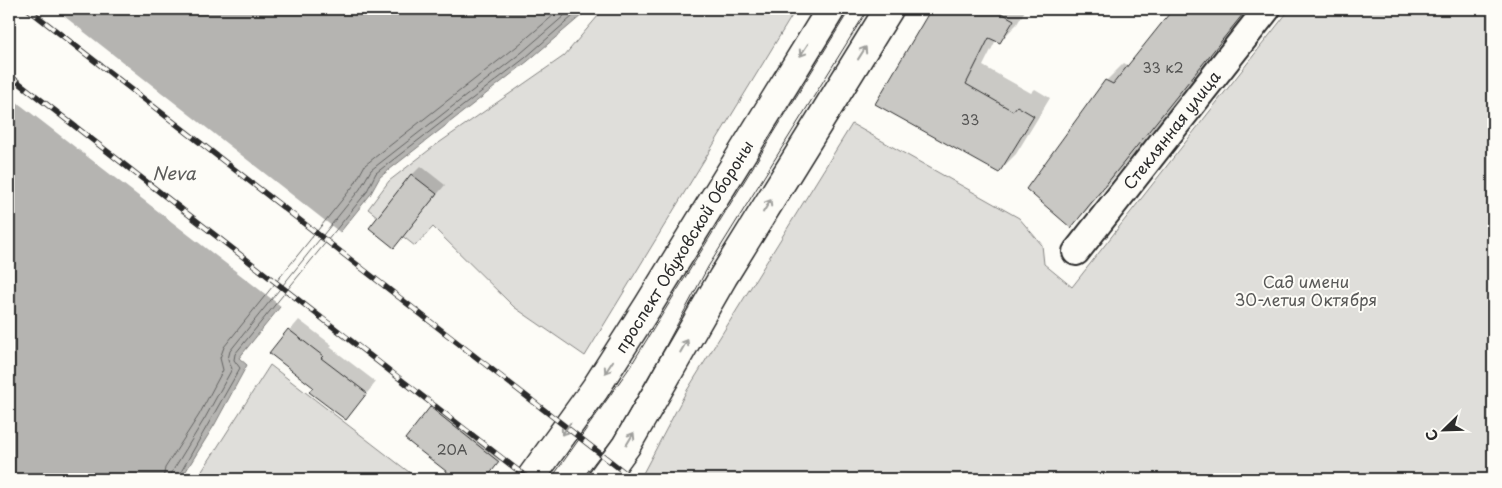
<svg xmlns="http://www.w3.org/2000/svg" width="1502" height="488" font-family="'Playpen Sans',sans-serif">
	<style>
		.green { fill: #dfdeda; stroke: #858482 }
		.water { fill: #b5b4b1; stroke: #7e7d7b }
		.pier { fill: #fdfcf7 }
		.shadow { fill: #0003 }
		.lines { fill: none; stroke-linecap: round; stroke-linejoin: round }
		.shore { stroke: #626261; stroke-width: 1 }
		.building { fill: #c9c8c4; stroke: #2b2b2b }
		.street-casing { stroke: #2b2b2b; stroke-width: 30 }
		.secondary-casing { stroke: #2b2b2b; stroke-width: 31 }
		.street { stroke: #fdfcf7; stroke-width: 26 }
		.secondary { stroke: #fdfcf7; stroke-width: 28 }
		.tram { stroke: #2b2b2b; stroke-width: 1 }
		.rail-casing { stroke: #2b2b2b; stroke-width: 5.5 }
		.rail { stroke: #fdfcf7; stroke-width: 4; stroke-dasharray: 11; stroke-linecap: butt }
		.oneway { stroke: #9e9e9b }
		.labels { text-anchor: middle; stroke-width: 4; stroke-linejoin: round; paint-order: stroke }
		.number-label { font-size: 14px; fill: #525251 }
		.street-label { font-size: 16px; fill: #2b2b2b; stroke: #fdfcf7 }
		.park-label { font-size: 16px; fill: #585857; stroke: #fdfcf7 }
		.water-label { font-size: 18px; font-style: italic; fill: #5b5b5a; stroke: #fdfcf7 }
	</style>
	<rect width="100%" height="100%" fill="#fdfcf7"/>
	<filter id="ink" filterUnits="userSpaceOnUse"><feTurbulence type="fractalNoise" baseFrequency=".02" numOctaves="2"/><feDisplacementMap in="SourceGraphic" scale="10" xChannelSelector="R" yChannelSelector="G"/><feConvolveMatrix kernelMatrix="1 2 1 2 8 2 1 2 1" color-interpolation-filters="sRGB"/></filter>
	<g filter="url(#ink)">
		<g class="green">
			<polygon points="604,9 796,9 585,356 514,307 433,227 415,246 368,209 389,181 433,147 564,56"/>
			<polygon points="1290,9 1493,9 1493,479 640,479 686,392 852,124 1019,218 1042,245 1044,264 1072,287"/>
			<polygon points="270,365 418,479 197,479"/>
		</g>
		<polygon class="water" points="9,9 589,9 528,61 380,177 370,195 239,358 247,365 215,424 181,479 9,479"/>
		<polygon class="pier" points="9,9 55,9 342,234 282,307 9,96"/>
		<g class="shadow">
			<polygon points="933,9 1026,9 1017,24 1000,41 996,40 983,66 1031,93 1035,89 1050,98 1016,154 999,171 877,104"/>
			<polygon points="1175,9 1249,9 1144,142 1088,209 1071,226 1106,81 1124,63 1129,66"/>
			<polygon points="421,166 445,185 394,246 412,175"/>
			<polygon points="299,320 332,345 330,347 376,382 346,419 314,387 271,353"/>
			<polygon points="436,403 503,456 485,479 458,479 407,439"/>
		</g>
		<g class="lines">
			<g class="shore">
				<polyline points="163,479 165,468 199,415 223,370 220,358 224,347 354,185 365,165 516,47 561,9"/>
				<polyline points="170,479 172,472 205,418 232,369 228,359 230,351 360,189 371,170 521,53 572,9"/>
				<polyline points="177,479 240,368 234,360 235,354 366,193 376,173 525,58 581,9"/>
			</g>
		</g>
		<g class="building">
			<polygon points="931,9 994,9 1014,20 1000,43 989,38 966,84 1013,111 1017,106 1034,116 999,173 875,104"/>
			<polygon points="1173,9 1247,9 1071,228 1026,189 1105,80 1113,84"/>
			<polygon points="411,174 437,194 394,248 369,228"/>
			<polygon points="288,329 323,356 321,358 367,393 346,420 309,392 313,387 269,353"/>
			<polygon points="430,407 499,462 486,479 456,479 405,439"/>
		</g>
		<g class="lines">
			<g class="street-casing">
				<g id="street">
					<path id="s1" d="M1076 252 1267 9"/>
				</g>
			</g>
			<g class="secondary-casing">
				<g id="secondary">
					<path id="s2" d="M530 479 595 389 648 306 831 9"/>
					<polyline points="602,479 626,446 723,277 889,9"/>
				</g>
			</g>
			<use href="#street" class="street"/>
			<use href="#secondary" class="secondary"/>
			<g class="tram">
				<polyline points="551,479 630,367 850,9"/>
				<polyline points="582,479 614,437 648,379 708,267 868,9"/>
			</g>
			<g class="rail-casing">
				<g id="rail">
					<polyline points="28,9 633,479"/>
					<polyline points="9,75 529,479"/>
				</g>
			</g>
			<use href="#rail" class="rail"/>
		</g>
		<defs><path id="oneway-shaft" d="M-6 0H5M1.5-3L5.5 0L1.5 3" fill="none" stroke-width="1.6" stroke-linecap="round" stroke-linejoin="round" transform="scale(1.25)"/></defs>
		<g class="oneway">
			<use href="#oneway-shaft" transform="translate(804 50) rotate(123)"/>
			<use href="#oneway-shaft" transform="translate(862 53) rotate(-58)"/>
			<use href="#oneway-shaft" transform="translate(767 206) rotate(-58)"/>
			<use href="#oneway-shaft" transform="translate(684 346) rotate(-60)"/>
			<use href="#oneway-shaft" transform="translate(609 367) rotate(123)"/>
			<use href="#oneway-shaft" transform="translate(566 429) rotate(126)"/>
			<use href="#oneway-shaft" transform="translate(630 439) rotate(-59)"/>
		</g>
	</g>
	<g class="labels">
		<g class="number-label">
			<text x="1163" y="73">33 к2</text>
			<text x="970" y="125">33</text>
			<text x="452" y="455">20А</text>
		</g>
		<g class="street-label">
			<text dy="6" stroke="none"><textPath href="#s1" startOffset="155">Стеклянная улица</textPath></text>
			<text dy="6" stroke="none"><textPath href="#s2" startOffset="279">проспект Обуховской Обороны</textPath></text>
		</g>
		<g class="park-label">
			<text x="1306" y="288">Сад имени<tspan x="1306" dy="18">30-летия Октября</tspan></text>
		</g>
		<g class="water-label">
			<text x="174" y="180">Neva</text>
		</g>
	</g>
	<rect width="1502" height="488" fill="none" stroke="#fdfcf7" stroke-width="30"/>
	<rect x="15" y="15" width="1472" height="458" fill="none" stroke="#2b2b2b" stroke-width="2" filter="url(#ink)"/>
	<g transform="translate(1444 430) rotate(247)" stroke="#fdfcf7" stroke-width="4" paint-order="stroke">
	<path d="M0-4L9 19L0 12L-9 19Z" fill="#2b2b2b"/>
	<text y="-8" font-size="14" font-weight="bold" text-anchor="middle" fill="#2b2b2b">С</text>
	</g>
</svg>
